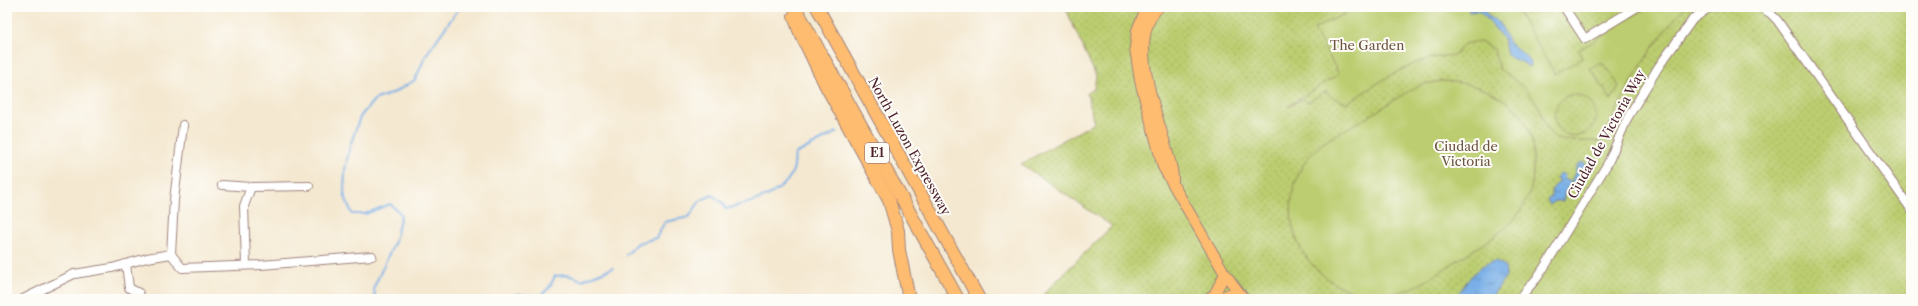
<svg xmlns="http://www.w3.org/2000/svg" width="1918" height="306" font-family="'Libre Caslon Text',serif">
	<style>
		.grass { fill: url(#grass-dots); stroke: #82764e }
		.garden { fill: #bbcd70; stroke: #82764e; fill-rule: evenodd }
		.water { fill: url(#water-ripples); stroke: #616789 }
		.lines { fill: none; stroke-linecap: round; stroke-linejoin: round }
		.stream { stroke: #78afe7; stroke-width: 2 }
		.minor-casing { stroke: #9f847e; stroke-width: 10 }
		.major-casing { stroke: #9f847e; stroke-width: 12 }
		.highway-casing { stroke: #9f847e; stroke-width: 14 }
		.minor { stroke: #fff; stroke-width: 8 }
		.major { stroke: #febc70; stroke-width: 10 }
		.highway { stroke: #febc70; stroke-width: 12 }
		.labels { text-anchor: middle; stroke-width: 4; stroke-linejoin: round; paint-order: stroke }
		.shield { fill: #fdfcf7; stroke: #806168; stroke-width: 1 }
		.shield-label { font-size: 12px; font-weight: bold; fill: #4a1f2b }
		.park-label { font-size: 13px; fill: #6c5340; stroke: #fdfcf7 }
		.street-label { font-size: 13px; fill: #4a1f2b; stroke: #fdfcf7 }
	</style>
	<defs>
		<pattern id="grass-dots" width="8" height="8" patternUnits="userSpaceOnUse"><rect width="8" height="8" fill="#bbcd70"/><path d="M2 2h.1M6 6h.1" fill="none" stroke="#a2b061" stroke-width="1.8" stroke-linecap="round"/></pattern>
		<pattern id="water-ripples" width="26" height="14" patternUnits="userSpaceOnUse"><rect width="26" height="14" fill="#78afe7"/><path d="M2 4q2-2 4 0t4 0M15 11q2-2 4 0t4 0" fill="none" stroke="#648ebb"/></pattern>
	</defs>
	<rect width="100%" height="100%" fill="#fdfcf7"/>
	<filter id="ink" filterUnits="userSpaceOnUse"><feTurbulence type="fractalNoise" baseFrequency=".025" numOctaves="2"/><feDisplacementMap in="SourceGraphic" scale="8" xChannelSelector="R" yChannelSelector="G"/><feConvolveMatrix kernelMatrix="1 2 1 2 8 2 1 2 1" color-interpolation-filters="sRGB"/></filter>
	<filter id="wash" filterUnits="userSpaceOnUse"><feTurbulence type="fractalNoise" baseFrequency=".012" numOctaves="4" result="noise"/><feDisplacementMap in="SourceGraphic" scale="16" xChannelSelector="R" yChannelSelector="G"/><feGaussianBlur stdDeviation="0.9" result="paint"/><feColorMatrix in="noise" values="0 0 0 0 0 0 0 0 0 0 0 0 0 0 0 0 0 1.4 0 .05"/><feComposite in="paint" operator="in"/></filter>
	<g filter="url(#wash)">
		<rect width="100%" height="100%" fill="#f4e8d0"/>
		<polygon class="grass" points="1065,7 1911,7 1911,299 1043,299 1045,292 1112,226 1021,164 1094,123 1087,93 1094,89 1096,76"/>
		<g class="garden">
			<path d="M1358 7H1515L1555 74 1583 58 1579 50 1648 7H1685C1647 49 1625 91 1602 141 1593 141 1562 142 1556 138 1545 132 1544 117 1539 107 1529 90 1515 79 1499 69L1494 49 1480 41 1464 44 1455 55C1412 56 1381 82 1347 103L1333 98 1326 91 1308 102 1303 99 1287 107 1339 74 1314 29ZM1602 62 1619 86 1611 100 1590 68ZM1569 95C1596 91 1607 126 1582 135 1556 145 1542 107 1569 95Z"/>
			<path d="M1441 81C1475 82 1518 97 1530 133 1533 142 1533 152 1533 161 1533 173 1533 189 1527 199 1523 207 1517 217 1511 223 1496 237 1476 248 1459 259 1442 270 1423 285 1404 291 1388 295 1366 297 1351 291 1327 282 1309 266 1298 243 1284 212 1292 171 1317 148 1328 138 1354 125 1368 117 1384 107 1400 95 1417 87 1423 83 1433 83 1441 81Z"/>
		</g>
		<g class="water">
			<path d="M1468 7H1481L1490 17 1500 23 1508 41 1528 58 1531 66 1528 67C1524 60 1513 62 1507 54 1505 50 1506 44 1503 39 1500 34 1483 13 1478 11L1469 12Z"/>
			<polygon points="1582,162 1588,166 1589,171 1581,185 1576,186 1573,184 1572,179 1575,173 1577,165"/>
			<polygon points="1560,173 1565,175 1564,179 1571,182 1571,186 1565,191 1563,201 1555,201 1550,205 1547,200 1551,197 1552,189 1560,181 1556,178"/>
			<path d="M1496 261 1505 266 1506 276 1490 299H1455C1465 284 1477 264 1496 261Z"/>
		</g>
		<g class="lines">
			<g class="stream">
				<path d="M626 255 638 243 656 238 665 222 689 217 700 201 712 195 723 203 725 209C748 203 784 196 793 170 795 165 794 159 795 154L837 132"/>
				<polyline points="375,299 374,287 395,241 401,214 390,204 365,214 352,214 344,194 345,170 350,146 360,117 374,100 395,92 415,80 426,55 457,11 462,7"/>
				<polyline points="501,299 519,294 539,297 549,288 555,276 568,275 582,280 613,268"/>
			</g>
		</g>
	</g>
	<g filter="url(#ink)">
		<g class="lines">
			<g class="minor-casing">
				<g id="minor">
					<polyline points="1564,7 1585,39 1637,7"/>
					<polyline points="1760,7 1770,13 1777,20 1911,209"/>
					<polyline points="183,125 174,200 171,254 182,268 261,265 372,256"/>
					<polyline points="222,185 251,187 309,186"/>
					<polyline points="126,264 129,288 139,293"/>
					<polyline points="246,264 244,206 251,187"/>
					<polyline points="23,299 74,274 112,268 147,258 171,254"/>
					<polyline points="1519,299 1537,278 1547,263 1608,163 1628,117 1659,66 1693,19 1710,7"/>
				</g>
			</g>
			<g class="major-casing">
				<g id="major">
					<polyline points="1147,7 1137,30 1135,48 1140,81 1163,167 1225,274 1244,299"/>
					<path d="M1159 7C1126 38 1156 109 1166 147 1169 158 1174 170 1173 182"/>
					<polyline points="1209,299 1214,295 1225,274"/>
					<polyline points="1217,299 1237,291"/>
				</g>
			</g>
			<g class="highway-casing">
				<g id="highway">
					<polyline points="795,7 958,299"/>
					<polyline points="817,7 979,299"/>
					<polyline points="794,16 799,30 825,84 889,200 898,231 899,250 909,299"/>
				</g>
			</g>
			<use href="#minor" class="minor"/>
			<use href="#major" class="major"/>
			<use href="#highway" class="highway"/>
		</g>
	</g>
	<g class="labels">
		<rect class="shield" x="865" y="143" width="24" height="20" rx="3"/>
		<g class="shield-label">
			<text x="877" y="157">E1</text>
		</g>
		<g class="park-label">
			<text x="1367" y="50">The Garden</text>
			<text x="1466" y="151">Ciudad de<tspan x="1466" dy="15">Victoria</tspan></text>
		</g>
		<g class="street-label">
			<text transform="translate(1606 134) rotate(-61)" y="5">Ciudad de Victoria Way</text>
			<text transform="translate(910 146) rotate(61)" y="5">North Luzon Expressway</text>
		</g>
	</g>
	<rect width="1918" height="306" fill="none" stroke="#fdfcf7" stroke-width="24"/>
</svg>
